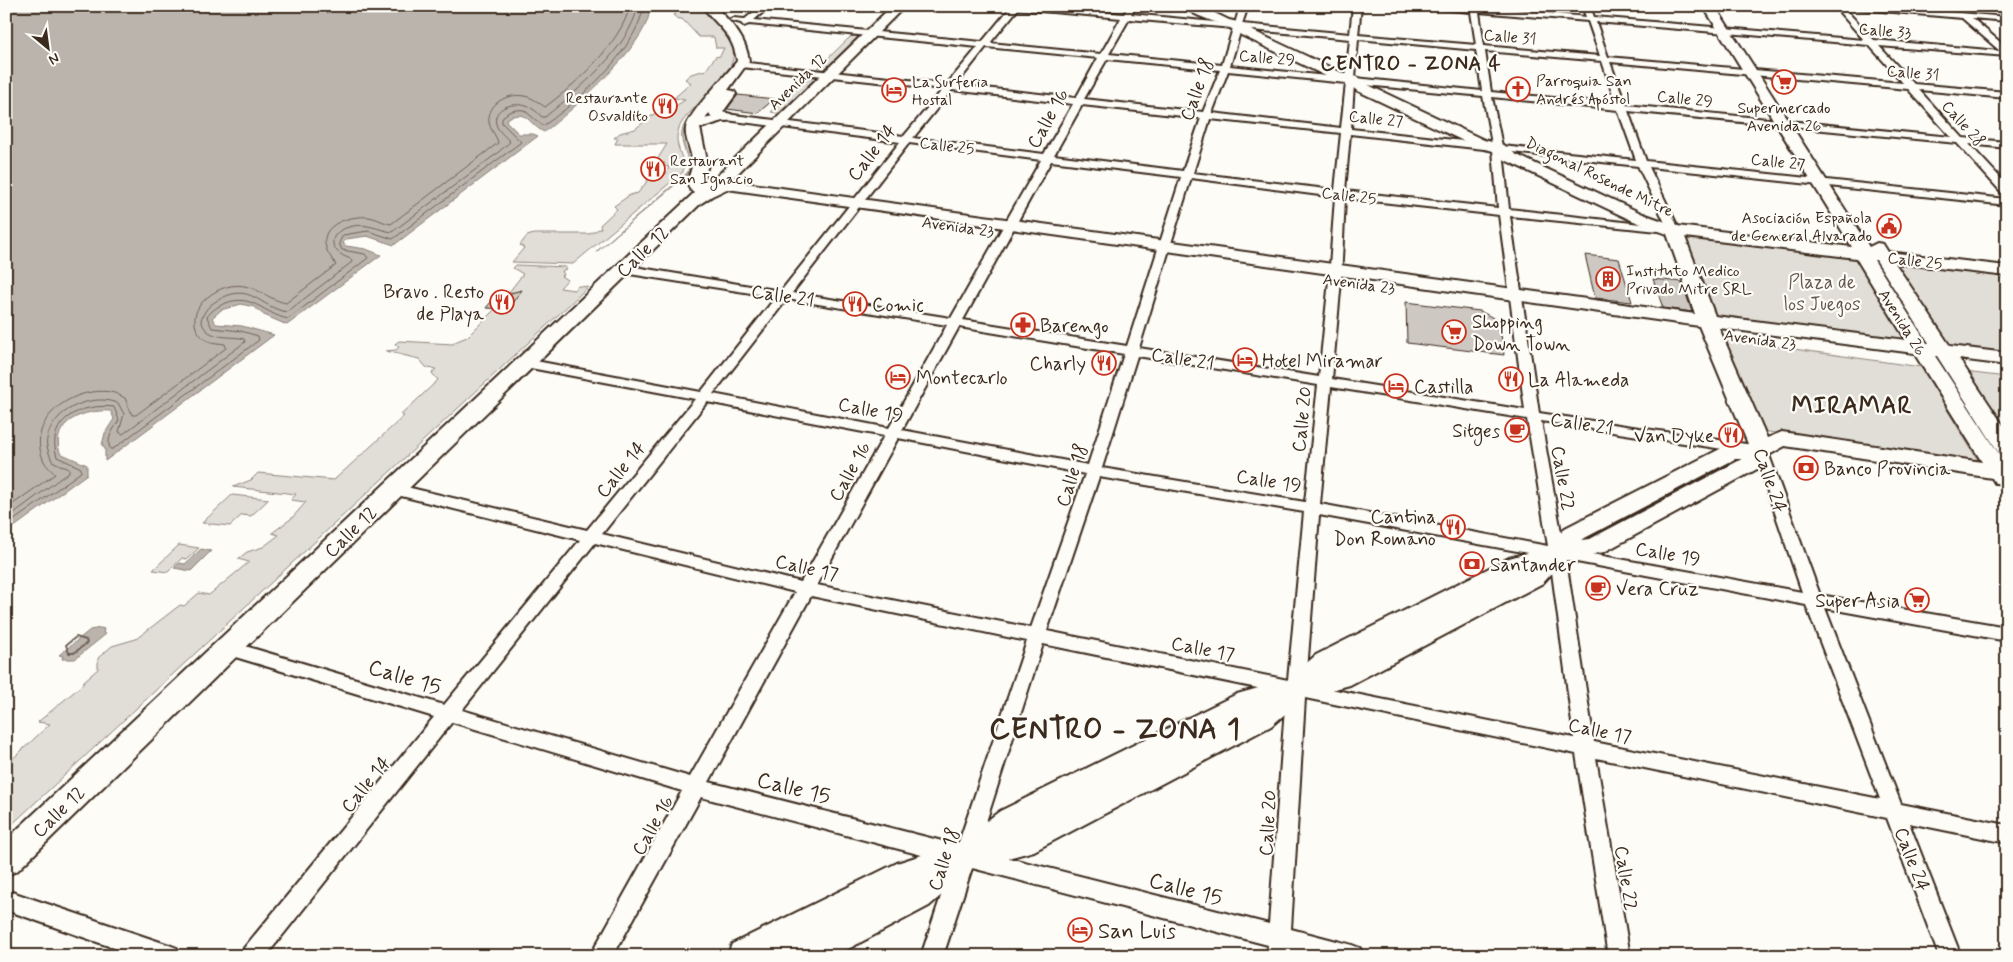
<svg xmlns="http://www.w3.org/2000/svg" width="2013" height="962" font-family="Mynerve,sans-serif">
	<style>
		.green { fill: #e1ded7; stroke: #8e847a }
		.water { fill: #bbb4ad; stroke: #887d74 }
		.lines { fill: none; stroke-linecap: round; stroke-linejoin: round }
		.shore-far1 { stroke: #6e6157; stroke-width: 1 }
		.shore { stroke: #6e6157; stroke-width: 2 }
		.building { fill: #cdc8c2; stroke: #3b2a1e }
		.street-casing { stroke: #3b2a1e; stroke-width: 4 }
		.secondary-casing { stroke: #3b2a1e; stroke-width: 4 }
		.street { fill: #fdfcf7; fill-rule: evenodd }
		.secondary { fill: #fdfcf7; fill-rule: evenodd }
		.labels { text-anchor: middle; stroke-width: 4.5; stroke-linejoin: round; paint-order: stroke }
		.far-street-label { font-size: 16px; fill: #3b2a1e; stroke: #fdfcf7 }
		.far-poi-label { font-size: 16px; fill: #3b2a1e; stroke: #fdfcf7; text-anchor: start }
		.street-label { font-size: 19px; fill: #3b2a1e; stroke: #fdfcf7 }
		.park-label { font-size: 19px; fill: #64574c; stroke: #fdfcf7 }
		.poi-label { font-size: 19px; fill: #3b2a1e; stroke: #fdfcf7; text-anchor: start }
		.far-district-label { font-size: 20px; font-weight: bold; letter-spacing: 1px; fill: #3b2a1e; stroke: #fdfcf7 }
		.near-street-label { font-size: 22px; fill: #3b2a1e; stroke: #fdfcf7 }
		.near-poi-label { font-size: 22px; fill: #3b2a1e; stroke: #fdfcf7; text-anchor: start }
		.district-label { font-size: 24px; font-weight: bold; letter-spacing: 1px; fill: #3b2a1e; stroke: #fdfcf7 }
		.near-district-label { font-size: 29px; font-weight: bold; letter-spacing: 1px; fill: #3b2a1e; stroke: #fdfcf7 }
	</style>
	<rect width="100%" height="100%" fill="#fdfcf7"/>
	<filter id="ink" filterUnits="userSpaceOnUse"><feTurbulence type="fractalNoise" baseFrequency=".02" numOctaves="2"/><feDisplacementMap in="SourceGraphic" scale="10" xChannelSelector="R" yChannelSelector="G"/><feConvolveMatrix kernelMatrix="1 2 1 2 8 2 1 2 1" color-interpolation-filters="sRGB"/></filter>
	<g filter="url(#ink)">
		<g class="green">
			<path d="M669 6H699C746 52 744 58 698 104 692 111 683 118 679 128 672 146 686 156 683 172L573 264 512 262 524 248 520 245 527 236 534 234H589L601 228 600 225 617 209 614 206 630 195 638 193 652 175 666 174 669 167 664 166 665 163H655L667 144H615L618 138H614L620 133 635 129 654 114 672 111 677 107H674L685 100 674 98 691 83 685 79 691 74 706 70 715 57 720 56 724 48H716L714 37H699L682 19H678L673 15 676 14Z"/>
			<path d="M702 6C712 11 726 26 731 36 735 43 739 50 739 58 737 83 694 104 685 127 678 144 694 157 690 172L596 252 688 172C692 157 677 144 683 128 686 118 695 111 702 104 747 58 749 52 702 6Z"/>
			<polygon points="855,36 863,37 829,70 818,68 850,37"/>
			<polygon points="814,77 820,79 785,114 771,112 807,79"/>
			<polygon points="1683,236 1856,257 1907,342 1713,316"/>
			<polygon points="1892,261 2007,275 2007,355 1948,347"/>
			<polygon points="516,265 566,267 566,269 562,271 564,275 561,276 567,280 560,288 574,290 578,286 588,287 6,830 6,765 50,724 38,722 81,686 84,681 98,669 98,658 112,646 136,639 180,605 184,606 199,593 209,595 249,562 238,559 247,552 263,547 279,535 272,533 292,518 306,502 291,500 296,494 233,487 251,480 258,473 334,480 404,416 401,415 438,380 432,373 436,369 427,368 419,359 386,351 396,350 399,347 395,344 399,341 453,344 457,341 467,337 495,309 507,309 520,293 509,292 523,274 513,268"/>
			<polygon points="1723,339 1921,367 1979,462 1761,431"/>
			<polygon points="1964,372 2007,377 2007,436"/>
			<polygon points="232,495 269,499 251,516 242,515 230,526 202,523"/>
			<polygon points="179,545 199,548 187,559 182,558 168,572 153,570"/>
		</g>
		<g class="water">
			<path d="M6 6H649C656 38 569 113 544 132 528 124 528 109 508 118L506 121 519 134H533L538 136 394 245 367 236 346 239 343 243 346 246 366 249 381 255 287 325 264 315 254 307 241 304 221 310 212 318 216 324 242 326 274 335 105 461V449L102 445 105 433 114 419 111 411C85 409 50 421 60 453L87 465V474L6 533Z"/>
			<polygon points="201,549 211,551 191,571 174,568 179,563 185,564"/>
			<polygon points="101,628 104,629 103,633 106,634 75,659 62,659 63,656 59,655 90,630"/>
		</g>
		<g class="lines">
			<g class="shore-far1">
				<path d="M6 509 55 474C51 470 45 465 43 459 26 419 73 386 111 392 116 393 121 396 125 398L132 415H136L226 348 225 344C219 343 211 343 206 340 202 338 198 332 196 328 189 307 213 289 231 286 253 282 266 299 286 303L336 265C333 259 328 255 326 248 318 224 351 215 369 217 377 218 383 223 391 224L498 143C497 136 490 130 489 122 487 103 508 93 524 96 532 97 539 103 545 107 575 85 621 43 630 6"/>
				<path d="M6 519 69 472V469L52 461C50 455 45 445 47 439 51 415 79 399 103 400 108 400 113 402 118 403L124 414 119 432 123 434 245 342 244 339 240 338C224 336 206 339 201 320 204 311 209 305 218 300 251 281 258 307 287 312L352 262 351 259C326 251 327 231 353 226 367 223 379 230 392 232L495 155 510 142C506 136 498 132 496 124 492 107 514 102 526 106 533 108 537 112 542 117H545C578 90 629 49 638 6"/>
				<path d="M6 526 81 472V468L57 457C45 419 82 403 114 407L119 420C114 429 106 438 110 449H113L259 340 258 336 241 331 212 328 207 317C212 310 218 306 226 303 252 293 264 314 288 319L368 258 365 254 342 250 339 243 343 235 368 231 393 239 521 142 502 123V119C506 111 516 109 524 110L543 126C580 100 635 52 644 6"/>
			</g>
			<polygon class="shore" points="76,637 86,640 87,643 74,653 69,653 66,645"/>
		</g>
		<g class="building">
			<polygon points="738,95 774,99 758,113 727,109"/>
			<polygon points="1585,255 1619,259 1632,302 1595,298"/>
			<polygon points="1653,279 1682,282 1692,312 1663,308"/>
			<polygon points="522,290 507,309 486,308 495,297"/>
			<polygon points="1406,302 1480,311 1499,321 1504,355 1407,343"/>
		</g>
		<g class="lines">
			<g class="street-casing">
				<g id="street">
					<path d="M761 6H770L754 20 982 42 1010 8 1007 6H1039L1124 14 1128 6H1136L1131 14 1235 24 1240 6H1248L1242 24 1350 34 1353 6H1361L1358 35 1476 45 1471 12 1431 8 1427 6H1478L1586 17 1582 6H1590L1594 17 1864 40 1834 6H1842L1874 40 2000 51 1962 18 1847 8 1843 6H1878L2007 17V21L1972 18 2007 48V56L1879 46 1914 84 2007 92V98L1919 90 1963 138 2007 142V148L1969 144 2007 185V195L2003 194 1957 143 1628 111 1646 161 2007 199V205L1649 167 1680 231 1678 233 1510 216 1539 413 1766 447 1820 595 2007 627V641L1825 608 1901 804 2007 825V843L1909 823 1961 956H1939L1887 818 1596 758 1630 956H1608L1576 754 1305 698 1291 929 1352 945 1360 948 1363 956H1309L1290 951 1289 956H1267L1268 945 972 868 943 956H921L952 863 701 797 613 956H590L682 791 452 722 266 956H241L244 948 434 717 222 653 219 648 222 643 228 641 444 705 580 540 389 493 386 489 389 485 394 484 587 530 695 399 525 367 518 363 520 360 525 359 701 392 776 297 623 273 619 271 617 269 619 267 623 265 781 291 900 142 726 120C717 122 696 131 690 130V126L704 119 726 114 904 136 943 89 741 67 738 66V62L947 84 978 47 749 24 744 26 741 23 729 20 733 18 745 19ZM1018 9 1121 18 1101 54 990 43ZM1479 12 1588 21 1600 56 1484 46ZM1129 19 1233 28 1222 65 1109 54ZM1596 22 1869 45 1903 83 1608 57ZM1241 29 1350 39 1346 78 1230 66ZM1358 39 1476 50 1482 91 1355 78ZM986 47 1098 58 1076 98 956 85ZM1485 51 1602 61 1616 104 1491 92ZM1107 59 1220 70 1203 112 1084 99ZM1610 62 1908 89 1951 137 1626 105ZM1228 71 1346 83 1341 128 1212 113ZM1354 84 1483 96 1492 144 1351 129ZM952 90 1073 104 1044 154 913 138ZM1492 97 1618 110 1636 160 1502 146ZM1082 105 1201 118 1183 171 1054 155ZM1210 119 1341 133 1335 190 1193 173ZM1350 134 1493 150 1498 208 1345 191ZM909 143 1041 160 951 318 792 293ZM1503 151 1638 166 1667 227 1509 209ZM1051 161 1181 177 1127 346 963 320ZM1191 178 1335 197 1329 280 1319 377 1139 348ZM1345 198 1499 215 1525 410 1332 379 1341 280ZM787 299 947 325 889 428 713 394ZM959 327 1124 354 1088 465 902 430ZM1137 356 1318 385 1305 502 1102 468ZM1331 387 1527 419 1548 546 1320 504ZM707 402 884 436 801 582 602 534ZM1541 421 1755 454 1802 592 1564 549ZM898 438 1085 474 1031 628 817 585ZM1099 477 1304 512 1288 680 1047 631ZM1319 515 1550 557 1574 738 1306 684ZM595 543 795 592 690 777 462 710ZM1566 560 1806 605 1880 799 1594 742ZM811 596 1027 641 958 845 709 782ZM1043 644 1286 694 1269 924 977 850Z"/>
					<polygon points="6,890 169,945 177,948 180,956 137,956 6,910"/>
				</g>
			</g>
			<g class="secondary-casing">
				<path id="secondary" d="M702 6H715C731 23 746 37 749 61L728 90 734 91 736 94 723 112 731 114 733 117 731 120 726 121 711 117 709 113 700 128 708 165 704 178 716 177 892 6H905L730 181 1695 314 1667 234 1631 220 1505 160 1493 151 1474 146 1356 90 1347 83 1330 78 1241 35C1225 21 1199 21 1184 6H1200L1229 20 1242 23 1249 29 1340 72 1357 77 1366 84 1484 140 1503 145 1515 154 1643 214 1677 226 1852 247 1703 6H1715L1869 247 1877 243 1883 244 1888 252 2007 266V276L1895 263 1950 346 2007 353V365L1959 359 2007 431V455L1999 453 1937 356H1935L2007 466V484L1995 483 1992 478 1785 446 1769 455 1759 468 1604 552 1564 560 1543 583 1350 685 1305 697 1271 726 1034 851 974 867 929 906 835 956H784L786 952 779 956H727L732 944 897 863 956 844 1000 811 1237 694 1287 680 1316 655 1509 558 1549 547 1565 528 1722 448 1748 444 1699 326 727 189 712 196 700 204 17 871 6 875V840L694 193C683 185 690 177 692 166 694 154 684 140 686 128 688 113 726 76 737 61 733 33 718 27 702 6ZM1685 237 1856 258 1906 340 1715 316ZM1874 260H1876L1929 343H1927ZM1719 328 1914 353 1982 462 1782 432 1767 438ZM1735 459H1742L1590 539 1581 540Z"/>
			</g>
			<use href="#street" class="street"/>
			<use href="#secondary" class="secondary"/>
		</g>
	</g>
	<defs>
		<g id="supermarket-ring" transform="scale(1.25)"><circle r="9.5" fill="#fdfcf7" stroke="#c8321e" stroke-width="1.5"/><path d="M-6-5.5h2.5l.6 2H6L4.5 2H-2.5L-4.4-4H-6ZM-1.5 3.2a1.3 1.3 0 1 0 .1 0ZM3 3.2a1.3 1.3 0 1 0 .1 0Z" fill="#c8321e"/></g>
		<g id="church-ring" transform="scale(1.25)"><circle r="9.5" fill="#fdfcf7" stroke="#c8321e" stroke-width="1.5"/><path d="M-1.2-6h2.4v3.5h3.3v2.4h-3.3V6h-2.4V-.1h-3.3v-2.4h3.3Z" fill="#c8321e"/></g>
		<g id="hotel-ring" transform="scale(1.25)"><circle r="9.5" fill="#fdfcf7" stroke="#c8321e" stroke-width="1.5"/><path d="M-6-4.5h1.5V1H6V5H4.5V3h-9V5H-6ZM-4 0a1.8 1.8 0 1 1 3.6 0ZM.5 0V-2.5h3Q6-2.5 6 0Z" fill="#c8321e"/></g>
		<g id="restaurant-ring" transform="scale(1.25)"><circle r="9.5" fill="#fdfcf7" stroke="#c8321e" stroke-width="1.5"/><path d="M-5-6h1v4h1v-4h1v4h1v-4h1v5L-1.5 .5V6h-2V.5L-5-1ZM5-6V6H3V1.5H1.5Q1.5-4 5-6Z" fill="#c8321e"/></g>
		<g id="civic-ring" transform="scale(1.25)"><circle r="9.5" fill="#fdfcf7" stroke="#c8321e" stroke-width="1.5"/><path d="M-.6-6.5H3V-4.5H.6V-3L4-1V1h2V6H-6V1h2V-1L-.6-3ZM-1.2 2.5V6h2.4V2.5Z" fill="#c8321e"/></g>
		<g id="building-ring" transform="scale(1.25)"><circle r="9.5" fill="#fdfcf7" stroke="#c8321e" stroke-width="1.5"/><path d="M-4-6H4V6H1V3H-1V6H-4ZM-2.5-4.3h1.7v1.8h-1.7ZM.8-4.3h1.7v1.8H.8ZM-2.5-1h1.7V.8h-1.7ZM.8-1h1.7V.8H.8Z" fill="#c8321e"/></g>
		<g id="pharmacy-ring" transform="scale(1.25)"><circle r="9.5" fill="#fdfcf7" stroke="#c8321e" stroke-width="1.5"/><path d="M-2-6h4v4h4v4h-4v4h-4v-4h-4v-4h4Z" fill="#c8321e"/></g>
		<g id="cafe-ring" transform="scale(1.25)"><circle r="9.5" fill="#fdfcf7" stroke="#c8321e" stroke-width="1.5"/><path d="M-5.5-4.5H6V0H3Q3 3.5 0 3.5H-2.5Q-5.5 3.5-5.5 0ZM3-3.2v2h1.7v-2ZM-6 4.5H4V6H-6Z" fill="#c8321e"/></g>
		<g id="bank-ring" transform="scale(1.25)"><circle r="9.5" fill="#fdfcf7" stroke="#c8321e" stroke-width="1.5"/><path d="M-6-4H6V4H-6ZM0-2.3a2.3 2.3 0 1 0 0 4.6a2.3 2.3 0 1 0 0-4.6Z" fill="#c8321e"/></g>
	</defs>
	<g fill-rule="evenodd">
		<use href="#supermarket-ring" x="1784" y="82"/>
		<use href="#church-ring" x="1518" y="89"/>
		<use href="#hotel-ring" x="894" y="90"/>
		<use href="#restaurant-ring" x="665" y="106"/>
		<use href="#restaurant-ring" x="653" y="169"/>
		<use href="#civic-ring" x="1889" y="226"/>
		<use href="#building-ring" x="1608" y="279"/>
		<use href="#restaurant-ring" x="502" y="302"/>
		<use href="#restaurant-ring" x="855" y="304"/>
		<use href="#pharmacy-ring" x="1023" y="325"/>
		<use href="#supermarket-ring" x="1454" y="332"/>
		<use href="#hotel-ring" x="1245" y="360"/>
		<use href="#restaurant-ring" x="1104" y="363"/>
		<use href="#hotel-ring" x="898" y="377"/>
		<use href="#restaurant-ring" x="1511" y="379"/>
		<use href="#hotel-ring" x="1396" y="386"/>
		<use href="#cafe-ring" x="1517" y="430"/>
		<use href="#restaurant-ring" x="1731" y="435"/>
		<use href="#bank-ring" x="1806" y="468"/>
		<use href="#restaurant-ring" x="1453" y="527"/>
		<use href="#bank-ring" x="1472" y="564"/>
		<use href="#cafe-ring" x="1598" y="588"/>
		<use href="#supermarket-ring" x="1917" y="600"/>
		<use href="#hotel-ring" x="1080" y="930"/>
	</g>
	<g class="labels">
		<g class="far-street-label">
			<text transform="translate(1885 30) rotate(5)" y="6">Calle 33</text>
			<text transform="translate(1510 36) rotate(5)" y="6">Calle 31</text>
			<text transform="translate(1267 57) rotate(5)" y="6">Calle 29</text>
			<text transform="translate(1913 72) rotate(5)" y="6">Calle 31</text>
			<text transform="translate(797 81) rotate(-44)" y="6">Avenida 12</text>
			<text transform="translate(1685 98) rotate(6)" y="6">Calle 29</text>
			<text transform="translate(1376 118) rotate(6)" y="6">Calle 27</text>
			<text transform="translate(1964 123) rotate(48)" y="6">Calle 28</text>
			<text transform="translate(947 145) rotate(7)" y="6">Calle 25</text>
			<text transform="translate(1778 161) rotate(6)" y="6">Calle 27</text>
			<text transform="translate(1600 176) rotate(26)" y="6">Diagonal Rosende Mitre</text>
			<text transform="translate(1349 195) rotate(7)" y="6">Calle 25</text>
			<text transform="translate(958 226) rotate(8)" y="6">Avenida 23</text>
			<text transform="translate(1915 260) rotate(7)" y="6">Calle 25</text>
			<text transform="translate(1359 283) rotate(8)" y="6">Avenida 23</text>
			<text transform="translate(1903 322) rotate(58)" y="6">Avenida 26</text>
			<text transform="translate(1760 339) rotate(8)" y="6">Avenida 23</text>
		</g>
		<g class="far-poi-label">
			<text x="1536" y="86">Parroquia San<tspan x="1536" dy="18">Andrés Apóstol</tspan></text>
			<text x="912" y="87">La Surferia<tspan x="912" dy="18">Hostal</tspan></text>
			<text x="648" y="103" text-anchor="end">Restaurante<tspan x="648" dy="18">Osvaldito</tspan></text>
			<text x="1784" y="113" text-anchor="middle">Supermercado<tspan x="1784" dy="18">Avenida 26</tspan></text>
			<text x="670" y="166">Restaurant<tspan x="670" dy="18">San Ignacio</tspan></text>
			<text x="1872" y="223" text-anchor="end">Asociación Española<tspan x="1872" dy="18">de General Alvarado</tspan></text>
			<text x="1626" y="276">Instituto Medico<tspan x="1626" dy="18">Privado Mitre SRL</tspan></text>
		</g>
		<g class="street-label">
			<text transform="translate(1196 89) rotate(-70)" y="7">Calle 18</text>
			<text transform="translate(1047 118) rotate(-61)" y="7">Calle 16</text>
			<text transform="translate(871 152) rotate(-52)" y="7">Calle 14</text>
			<text transform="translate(642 251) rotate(-44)" y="7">Calle 12</text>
			<text transform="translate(783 295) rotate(9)" y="7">Calle 21</text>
			<text transform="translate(1183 358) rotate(9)" y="7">Calle 21</text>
			<text transform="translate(871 409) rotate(11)" y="7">Calle 19</text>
			<text transform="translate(1301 419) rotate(-84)" y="7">Calle 20</text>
			<text transform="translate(1582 423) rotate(9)" y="7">Calle 21</text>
			<text transform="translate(620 469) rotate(-51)" y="7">Calle 14</text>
			<text transform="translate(849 471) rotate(-61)" y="7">Calle 16</text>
			<text transform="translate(1071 475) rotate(-72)" y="7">Calle 18</text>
			<text transform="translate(1564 478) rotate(80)" y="7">Calle 22</text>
			<text transform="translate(1269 480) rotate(9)" y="7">Calle 19</text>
			<text transform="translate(1771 480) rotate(71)" y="7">Calle 24</text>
			<text transform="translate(350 531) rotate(-44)" y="7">Calle 12</text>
			<text transform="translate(1668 553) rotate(10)" y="7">Calle 19</text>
			<text transform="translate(807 567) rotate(13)" y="7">Calle 17</text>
			<text transform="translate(1203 648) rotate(11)" y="7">Calle 17</text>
			<text transform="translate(1600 730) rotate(12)" y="7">Calle 17</text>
			<text transform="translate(365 784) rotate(-51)" y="7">Calle 14</text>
			<text transform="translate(58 811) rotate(-44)" y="7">Calle 12</text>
			<text transform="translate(1267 823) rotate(-86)" y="7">Calle 20</text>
			<text transform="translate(652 825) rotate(-61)" y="7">Calle 16</text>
			<text transform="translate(943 859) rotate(-72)" y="7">Calle 18</text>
			<text transform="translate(1913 859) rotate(69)" y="7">Calle 24</text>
			<text transform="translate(1627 878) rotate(81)" y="7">Calle 22</text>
		</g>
		<g class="park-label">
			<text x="1822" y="288">Plaza de<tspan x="1822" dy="22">los Juegos</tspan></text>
		</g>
		<g class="poi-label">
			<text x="484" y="298" text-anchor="end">Bravo . Resto<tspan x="484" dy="22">de Playa</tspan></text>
			<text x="872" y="311">Comic</text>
			<text x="1472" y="328">Shopping<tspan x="1472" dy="22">Down Town</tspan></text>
			<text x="1040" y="332">Barengo</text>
			<text x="1262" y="367">Hotel Miramar</text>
			<text x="1086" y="370" text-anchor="end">Charly</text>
			<text x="916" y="384">Montecarlo</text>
			<text x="1528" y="386">La Alameda</text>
			<text x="1414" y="393">Castilla</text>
			<text x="1500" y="437" text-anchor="end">Sitges</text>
			<text x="1714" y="442" text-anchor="end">Van Dyke</text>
			<text x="1824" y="475">Banco Provincia</text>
			<text x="1436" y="523" text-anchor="end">Cantina<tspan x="1436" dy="22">Don Romano</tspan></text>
			<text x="1490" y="571">Santander</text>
			<text x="1616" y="595">Vera Cruz</text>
			<text x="1900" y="607" text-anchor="end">Super Asia</text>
		</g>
		<g class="far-district-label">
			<text x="1411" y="70">CENTRO - ZONA 4</text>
		</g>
		<g class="near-street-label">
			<text transform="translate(405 676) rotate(17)" y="8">Calle 15</text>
			<text transform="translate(794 787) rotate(14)" y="8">Calle 15</text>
			<text transform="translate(1186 888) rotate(15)" y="8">Calle 15</text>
		</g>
		<g class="near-poi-label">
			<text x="1098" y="938">San Luis</text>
		</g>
		<g class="district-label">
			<text x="1852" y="413">MIRAMAR</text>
		</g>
		<g class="near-district-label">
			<text x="1115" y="738">CENTRO - ZONA 1</text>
		</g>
	</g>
	<rect width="2013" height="962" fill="none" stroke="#fdfcf7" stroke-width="25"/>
	<rect x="12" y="12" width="1988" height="937" fill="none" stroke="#3b2a1e" stroke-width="2" filter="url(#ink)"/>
	<g transform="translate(48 48) rotate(151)" stroke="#fdfcf7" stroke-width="4" paint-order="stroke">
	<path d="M0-4L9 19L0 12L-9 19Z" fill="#3b2a1e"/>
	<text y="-8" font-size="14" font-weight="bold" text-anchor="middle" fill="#3b2a1e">N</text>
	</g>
</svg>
